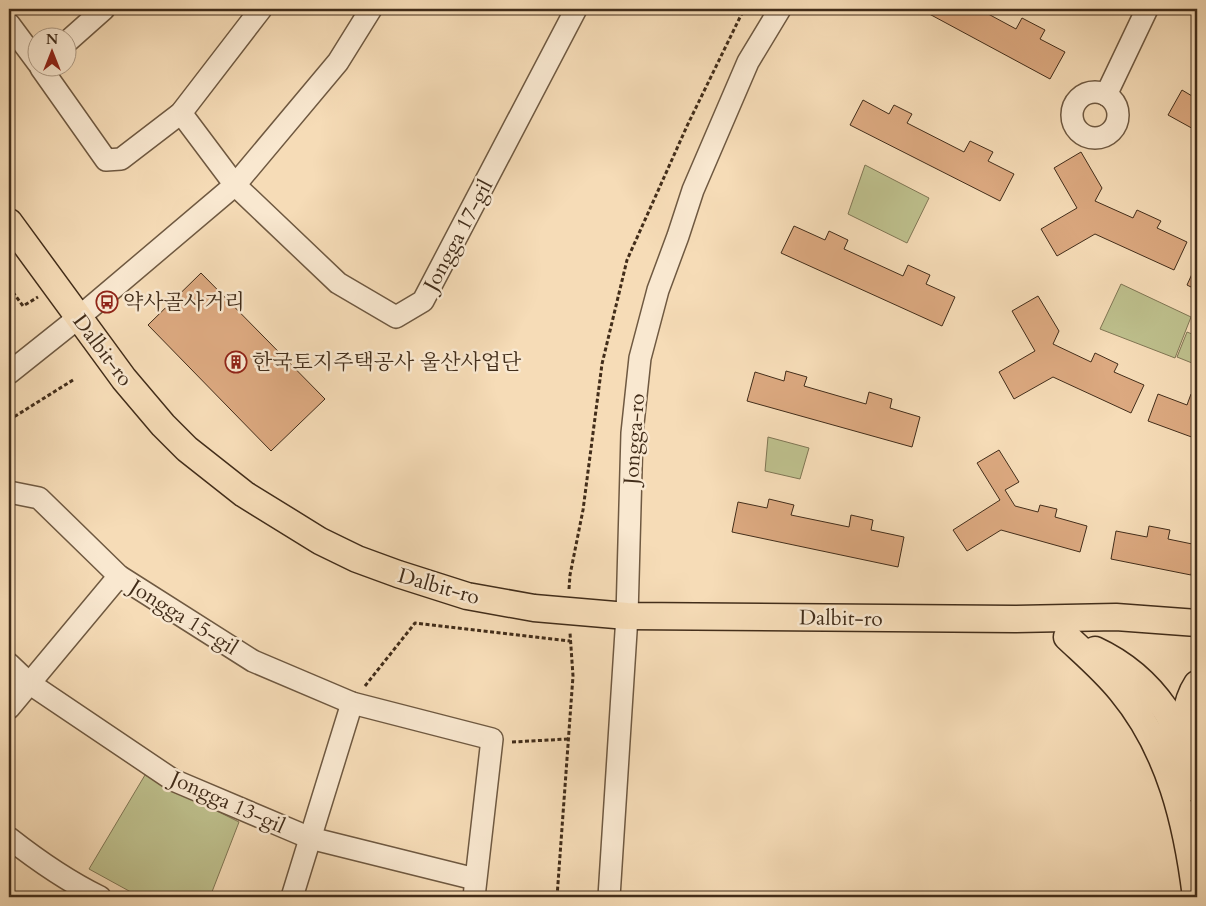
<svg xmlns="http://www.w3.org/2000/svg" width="1206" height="906" font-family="Cardo,'Noto Serif KR',serif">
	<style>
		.green { fill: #bec08d; stroke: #807654 }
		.building { fill: #dca980; stroke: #422d1a }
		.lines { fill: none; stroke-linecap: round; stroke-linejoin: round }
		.minor-casing { stroke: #6f5941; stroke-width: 24 }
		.major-casing { stroke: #422d1a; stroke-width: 29 }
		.path { stroke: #422d1a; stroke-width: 3; stroke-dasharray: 4 2.5; stroke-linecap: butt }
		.minor { stroke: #f9e8d0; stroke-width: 21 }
		.major { stroke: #f6dcb7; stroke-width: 26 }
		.labels { text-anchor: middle; stroke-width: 5; stroke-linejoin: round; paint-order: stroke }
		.street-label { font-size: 21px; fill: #422d1a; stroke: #f9e8d0 }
		.poi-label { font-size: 21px; fill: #422d1a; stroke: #f9e8d0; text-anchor: start }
	</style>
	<rect width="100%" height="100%" fill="#f6dcb7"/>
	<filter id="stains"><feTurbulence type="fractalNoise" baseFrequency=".004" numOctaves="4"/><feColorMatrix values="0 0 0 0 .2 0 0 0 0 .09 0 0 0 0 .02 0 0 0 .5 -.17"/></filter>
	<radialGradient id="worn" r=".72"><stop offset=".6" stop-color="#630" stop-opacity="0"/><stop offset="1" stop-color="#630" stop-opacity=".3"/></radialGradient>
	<g class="green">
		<polygon points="865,165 929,198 907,243 848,214"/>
		<polygon points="1121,284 1191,317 1175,358 1100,329"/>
		<polygon points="1187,332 1197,336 1197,365 1177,357"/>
		<polygon points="768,437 809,448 800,479 765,471"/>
		<polygon points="145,775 239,822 210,897 140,897 89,869"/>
	</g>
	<g class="building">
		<polygon points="920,9 979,9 1016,29 1022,18 1045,30 1040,39 1065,52 1050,79"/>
		<polygon points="1182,90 1197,99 1197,131 1168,115"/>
		<polygon points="863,100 889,114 894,105 912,114 907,123 964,152 970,141 993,152 988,161 1014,174 1000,201 850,125"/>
		<polygon points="1081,152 1102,188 1095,201 1133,218 1137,210 1161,221 1157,228 1187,242 1174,270 1095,234 1057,256 1041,229 1077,208 1054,168"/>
		<polygon points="794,226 825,240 829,231 848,240 844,249 903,276 908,265 930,275 926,284 955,297 942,326 781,253"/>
		<polygon points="1197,263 1197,290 1187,285"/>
		<polygon points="201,273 325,399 271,451 148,325"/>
		<polygon points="1038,296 1059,331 1053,344 1091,362 1095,353 1118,364 1114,372 1144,385 1131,413 1053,377 1014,399 999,372 1035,351 1012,311"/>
		<polygon points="786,371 807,377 804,386 866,404 869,392 892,399 890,408 920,417 912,447 747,401 755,372 784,381"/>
		<polygon points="1158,394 1187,405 1191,394 1197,396 1197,439 1148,421"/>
		<polygon points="999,450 1019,482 1005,490 1015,506 1038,512 1040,505 1057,509 1055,517 1087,526 1080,552 1001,530 967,551 953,530 1000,500 977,463"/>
		<polygon points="769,499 794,505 791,515 849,527 851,515 873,520 871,530 904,537 898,567 732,532 738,502 767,508"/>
		<polygon points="1149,526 1170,530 1168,539 1197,545 1191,575 1111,559 1116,531 1147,537"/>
	</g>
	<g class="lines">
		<g class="minor-casing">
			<g id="minor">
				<polyline points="9,24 38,63"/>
				<polyline points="68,41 104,9"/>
				<polyline points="41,68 106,160 121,159 181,113 261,9"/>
				<circle cx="1095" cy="115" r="23"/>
				<polyline points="1106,95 1147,9"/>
				<polyline points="181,113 235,185 338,283 396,317 423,301 576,9"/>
				<polyline points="9,373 78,318 235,185 338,62 371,9"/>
				<polyline points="9,492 39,498 119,576 253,661 352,703 492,739 474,897"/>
				<polyline points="9,664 29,683 173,780 310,838 475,879"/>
				<polyline points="9,708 119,576"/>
				<path d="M9 838C37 860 67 881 100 897"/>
				<polyline points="292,897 352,703"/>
				<polyline points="609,897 627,616 632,433 640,358 658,290 678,236 693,190 748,62 780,9"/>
			</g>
		</g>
		<g class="major-casing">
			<g id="major">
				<polyline points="9,222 124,379 163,425 187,449 244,494 320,541 357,559 398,574 467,596 534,608 627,616 1015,619 1116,617 1197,623"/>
				<path d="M1067 637C1085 654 1105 671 1121 691 1170 750 1187 824 1196 897"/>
				<path d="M1095 650C1123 663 1147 683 1165 709 1174 722 1179 740 1185 754"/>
				<path d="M1197 684C1185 702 1181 735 1186 756 1189 767 1194 778 1197 789"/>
			</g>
		</g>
		<g class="path">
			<polyline points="9,287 23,306 38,297"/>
			<polyline points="9,420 73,380"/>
			<polyline points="569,589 570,575 583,510 602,364 627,260 687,126 744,9"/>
			<polyline points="365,686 415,623 570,641"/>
			<polyline points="512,742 568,739"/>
			<polyline points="557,897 573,676 570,633"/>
		</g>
		<use href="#minor" class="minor"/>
		<use href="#major" class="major"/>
	</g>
	<defs>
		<g id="bus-ring" transform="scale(1.125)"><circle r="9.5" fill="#f9e8d0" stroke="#8f2418" stroke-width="1.5"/><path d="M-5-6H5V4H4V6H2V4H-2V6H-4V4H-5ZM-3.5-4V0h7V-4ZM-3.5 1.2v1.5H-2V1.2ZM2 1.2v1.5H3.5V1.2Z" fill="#8f2418"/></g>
		<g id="building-ring" transform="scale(1.125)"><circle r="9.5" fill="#f9e8d0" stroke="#8f2418" stroke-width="1.5"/><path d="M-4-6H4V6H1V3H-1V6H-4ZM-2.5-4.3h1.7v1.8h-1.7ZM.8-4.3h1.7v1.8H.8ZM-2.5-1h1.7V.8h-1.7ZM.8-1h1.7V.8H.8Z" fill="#8f2418"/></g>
	</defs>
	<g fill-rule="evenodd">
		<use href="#bus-ring" x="107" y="302"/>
		<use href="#building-ring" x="236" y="362"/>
	</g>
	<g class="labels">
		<g class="street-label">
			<text transform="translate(458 235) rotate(-62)" y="7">Jongga 17-gil</text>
			<text transform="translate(103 350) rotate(53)" y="7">Dalbit-ro</text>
			<text transform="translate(634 439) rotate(-86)" y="7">Jongga-ro</text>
			<text transform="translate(439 586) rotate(16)" y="7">Dalbit-ro</text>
			<text transform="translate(184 617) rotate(32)" y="7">Jongga 15-gil</text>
			<text transform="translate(841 618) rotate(1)" y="7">Dalbit-ro</text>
			<text transform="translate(228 802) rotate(24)" y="7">Jongga 13-gil</text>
		</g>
		<g class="poi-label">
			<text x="123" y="309">약사골사거리</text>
			<text x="252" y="369">한국토지주택공사 울산사업단</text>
		</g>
	</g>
	<rect width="1206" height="906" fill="none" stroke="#f6dcb7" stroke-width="30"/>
	<rect x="10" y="10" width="1186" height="886" fill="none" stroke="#422d1a" stroke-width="2.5"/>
	<rect x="15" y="15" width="1176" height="876" fill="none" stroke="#422d1a"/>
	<g transform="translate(52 52)"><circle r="24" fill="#f9e8d0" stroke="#b09d87"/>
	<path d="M0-4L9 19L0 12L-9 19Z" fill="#8f2418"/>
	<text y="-8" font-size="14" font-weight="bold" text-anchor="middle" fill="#422d1a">N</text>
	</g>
	<rect width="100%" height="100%" filter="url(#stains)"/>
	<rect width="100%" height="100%" fill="url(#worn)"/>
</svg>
